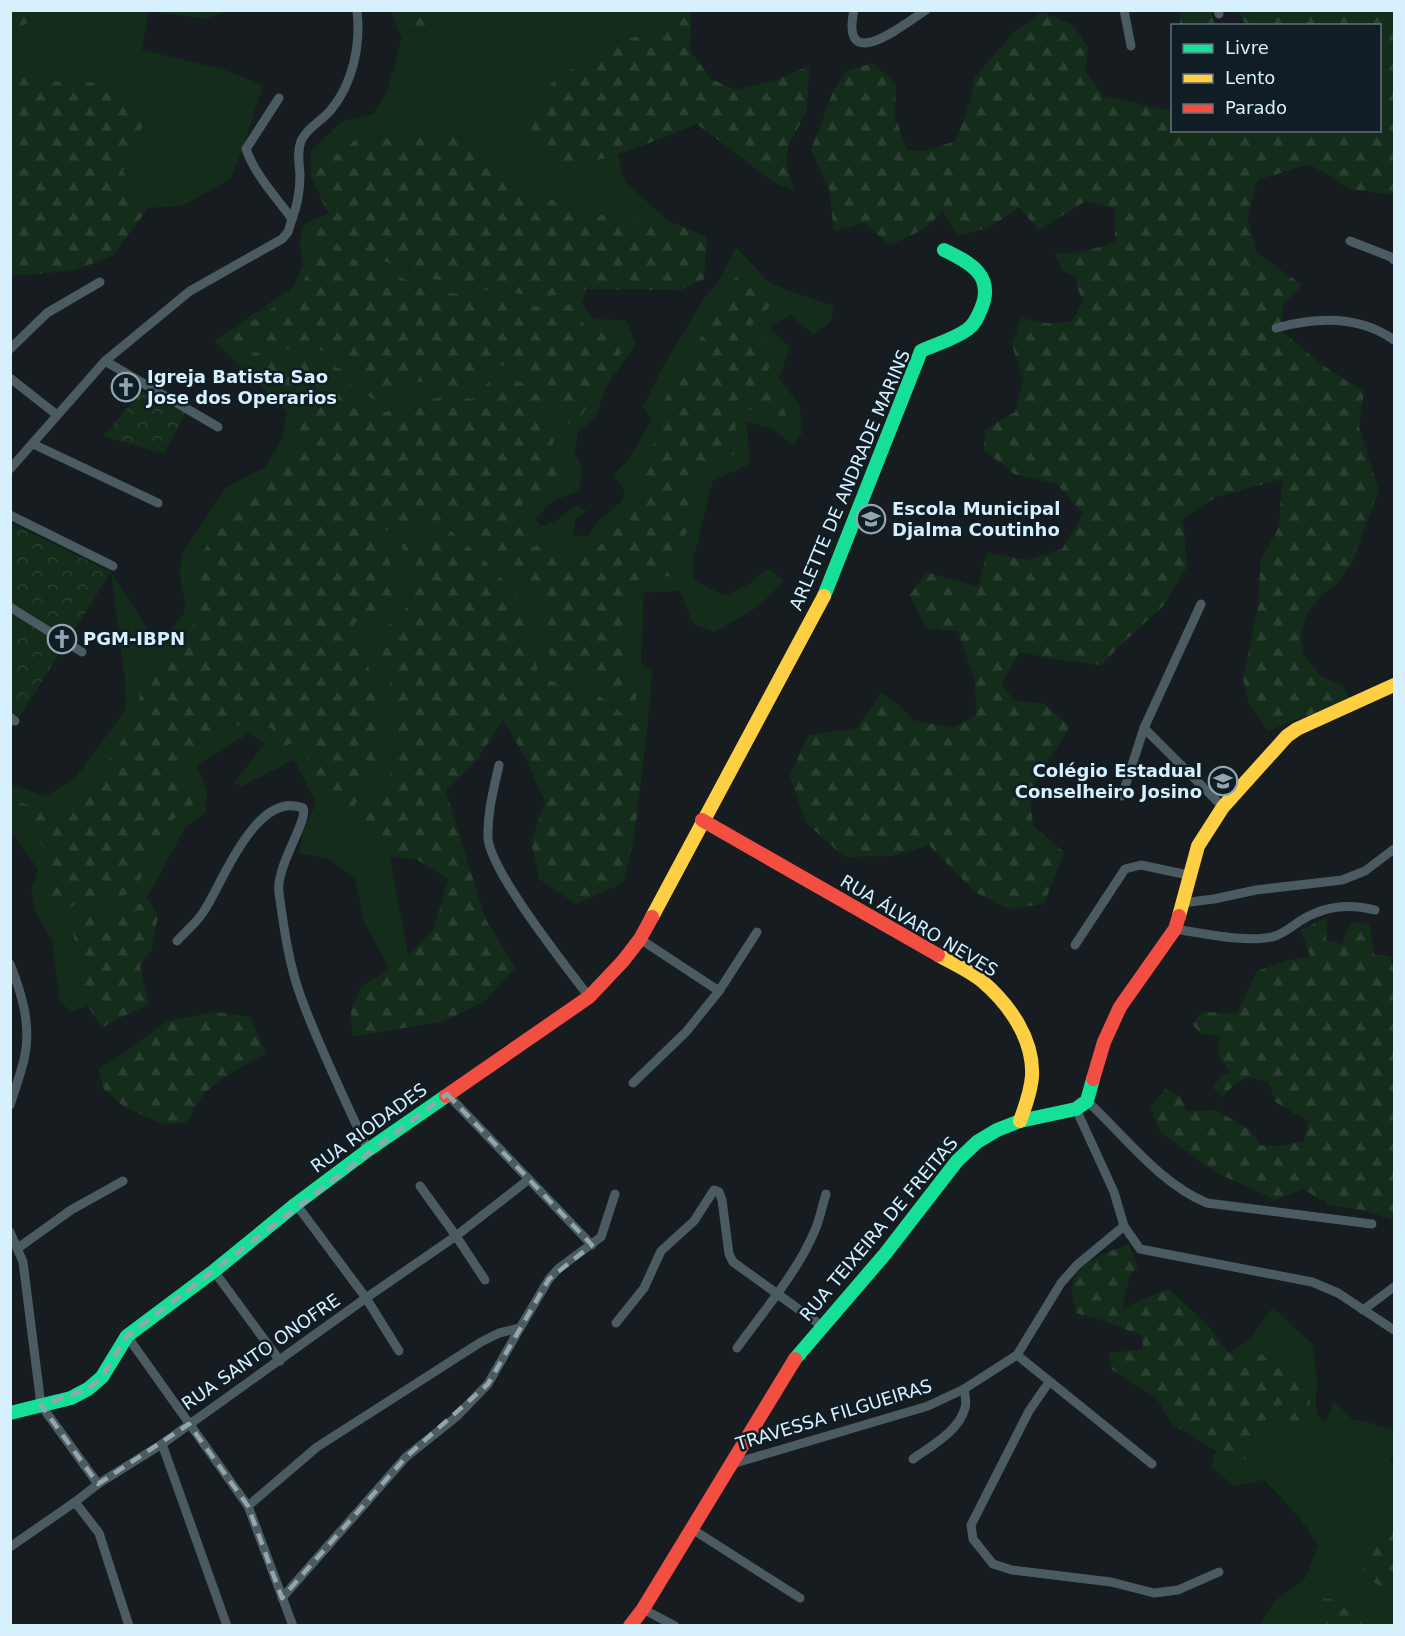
<svg xmlns="http://www.w3.org/2000/svg" width="1405" height="1636" font-family="'DejaVu Sans',sans-serif">
	<style>
		.grass { fill: #142c1a }
		.forest { fill: url(#forest-firs) }
		.park { fill: url(#park-crowns) }
		.lines { fill: none; stroke-linecap: round; stroke-linejoin: round }
		.street { stroke: #4b5b61; stroke-width: 9 }
		.fast { stroke: #16e098; stroke-width: 14 }
		.slow { stroke: #ffcf43; stroke-width: 14 }
		.jam { stroke: #f24e42; stroke-width: 14 }
		.marked { fill: none; stroke: #93a6b0; stroke-width: 4.5; stroke-dasharray: 12 8; stroke-linejoin: round }
		.labels { text-anchor: middle; stroke-width: 5; stroke-linejoin: round; paint-order: stroke }
		.poi-label { font-size: 18px; font-weight: bold; fill: #d7f0fd; stroke: #111d25; text-anchor: start }
		.street-label { font-size: 18px; fill: #d7f0fd; stroke: #111d25 }
	</style>
	<defs>
		<pattern id="forest-firs" width="22" height="20" patternUnits="userSpaceOnUse" patternTransform="scale(1.5)"><rect width="22" height="20" fill="#142c1a"/><path d="M5 1l3.5 6h-7zM16 11l3.5 6h-7z" fill="#2a4131"/></pattern>
		<pattern id="park-crowns" width="20" height="18" patternUnits="userSpaceOnUse" patternTransform="scale(1.5)"><rect width="20" height="18" fill="#142c1a"/><path d="M2 6a3 3 0 1 1 6 0M12 15a3 3 0 1 1 6 0" fill="none" stroke="#2a4131"/></pattern>
	</defs>
	<rect width="100%" height="100%" fill="#161c20"/>
	<g class="grass">
		<polygon points="232,10 205,19 149,11 142,50 222,69 263,85 244,145 231,179 182,206 148,208 123,171 144,123 117,83 45,81 11,75 11,54 17,30 44,11"/>
		<polygon points="472,11 662,11 652,33 597,45 585,60 550,84 530,134 552,159 576,163 618,154 625,182 669,221 619,220 543,197 499,172 471,143 441,130 427,137 357,139 310,174 311,151 341,122 373,114 387,92 402,37 399,32 426,27"/>
		<polygon points="328,213 355,250 425,277 477,289 546,297 587,289 582,303 593,319 627,320 636,345 607,385 595,418 578,432 575,455 582,465 580,491 554,500 536,518 541,526 557,520 576,505 587,511 575,520 574,535 587,536 599,520 621,502 625,493 614,474 629,459 652,419 643,407 662,368 705,297 720,279 736,247 768,281 789,291 835,306 830,323 813,335 790,315 770,328 790,348 779,378 800,406 802,433 793,446 773,429 747,422 750,464 713,481 694,558 693,579 724,596 749,584 768,568 784,581 758,607 715,632 693,624 680,591 644,593 641,663 652,672 647,733 589,688 540,679 532,647 401,544 414,587 401,620 388,677 399,721 390,777 364,821 374,837 390,856 408,955 389,968 364,922 355,878 328,859 299,853 302,834 316,803 294,760 242,786 233,784 264,744 249,733 197,766 207,790 206,812 185,828 147,898 128,911 112,917 82,915 78,960 79,983 88,1006 70,1012 59,1000 52,940 37,915 31,891 38,869 16,839 11,835 10,784 46,796 76,777 126,709 125,681 111,572 158,644 183,615 185,601 179,574 183,552 226,487 265,467 281,442 287,412 214,341 293,287 303,265 299,243 304,224"/>
		<polygon points="1273,1307 1313,1345 1317,1383 1316,1396 1317,1416 1326,1422 1334,1401 1353,1420 1364,1421 1394,1430 1394,1460 1389,1458 1394,1469 1394,1525 1368,1527 1363,1575 1394,1594 1394,1625 1376,1625 1356,1602 1323,1598 1323,1625 1259,1625 1275,1601 1306,1577 1318,1545 1299,1517 1264,1480 1234,1486 1211,1467 1216,1451 1243,1460 1259,1455 1252,1440 1253,1427 1271,1417 1281,1405 1287,1409 1286,1421 1291,1369 1274,1356 1229,1353 1251,1337"/>
	</g>
	<g class="forest">
		<polygon points="11,10 44,11 17,30 11,54"/>
		<path d="M662 10 691 11 690 50 711 79 736 90 776 80 809 66 807 110 789 145 786 162 794 190 776 184 697 124C664 136 585 175 553 159 544 155 536 141 530 134L538 108 550 84 585 60 597 45 652 33Z"/>
		<polygon points="391,11 391,10 472,11 426,27 399,32"/>
		<polygon points="1180,11 1210,11 1215,25 1180,25"/>
		<path d="M1237 11H1394V195L1350 189 1309 164 1258 180 1247 217 1257 253 1302 285 1283 305 1281 330 1321 364 1364 392 1359 427 1379 490 1351 565 1334 587 1322 595 1307 614 1301 635 1303 654 1321 676 1344 687 1349 699C1322 712 1295 719 1268 731L1249 704 1243 679 1259 601 1260 562 1279 527 1282 479 1216 497 1183 519 1187 567 1163 606 1125 641 1101 665 1057 660 1020 652 1002 683 1013 700 1045 704 1070 727 1039 774 1030 797 1033 826 1064 852 1044 904 1009 909 975 892 929 845 893 856 845 857 806 823 790 776 808 735 857 728 881 693 895 702 913 720 952 728 976 715 975 682 958 631 926 629 910 595 926 572 978 587 987 552 1026 560 1062 549 1083 514 1057 484 1014 474 984 450 985 429 1015 412 1023 380 1012 345 1021 318 1052 324 1072 321 1083 302 1077 287V279L1062 270 1055 254 1083 252 1115 242V209L1086 201 1039 230 1019 208 990 227 957 236 943 212 924 229 890 245 864 223 834 231 829 189 811 150 833 92 846 71 872 63 896 83 895 116 907 150 924 151 956 141 968 107 975 77 1015 31 1042 12 1072 24 1088 47 1086 72 1104 96 1172 111V130H1380V26L1246 25Z"/>
		<polygon points="11,75 45,81 116,83 144,123 123,171 148,208 113,256 71,271 11,276"/>
		<polygon points="441,130 471,143 499,172 543,197 619,220 669,221 707,237 704,279 680,290 587,289 546,297 477,289 425,277 355,250 328,213 310,174 357,139 427,137"/>
		<path d="M322 225 348 257 432 290 548 308 571 304 587 329 623 332 626 346 600 382 581 417 568 424C556 407 538 372 518 365 507 362 488 369 478 373 470 376 465 387 455 387 439 388 427 378 410 384 398 388 394 408 375 400 363 395 355 371 344 361 333 351 311 348 296 348 292 348 287 350 283 350 278 350 275 346 270 345 261 341 243 344 235 349L223 340 299 291 313 260 310 239Z"/>
		<path d="M737 275 775 301 752 325 772 352 767 377 786 414V422L735 404 736 453 698 474 678 575 630 581 627 669 638 683 635 707 597 677 552 668 539 599 485 539 455 517 379 531 398 587 390 607 354 623 380 703 384 726 376 772 347 817 325 796 299 739 271 754 285 737 253 718 212 738 180 758 193 805 168 823 136 889 110 903 77 902 58 919C53 909 45 899 47 888 47 882 52 876 52 870 54 851 25 826 11 817V800L54 812 96 779 139 716 140 680 168 654 198 618 200 595 193 568 236 498 276 478 293 449 302 407 244 365 253 352 276 356 312 358 341 369 362 404 379 414 416 402 449 396 473 399 491 379 519 381 539 396 555 438 548 457 563 466 564 479 543 489 522 505 520 527 533 547 556 539 559 564 592 553 638 507 642 491 632 478 670 419 662 404Z"/>
		<polygon points="451,531 484,560 527,607 532,647 540,679 589,688 647,733 634,838 623,883 576,904 539,879 531,842 545,801 524,755 503,720 477,760 446,791 485,918 515,968 484,1002 444,1021 352,1037 351,1011 361,987 408,955 434,929 448,879 418,860 390,856 374,837 364,821 390,777 399,721 388,677 372,631 401,620 414,587 401,544"/>
		<path d="M147 898 158 915 152 949 140 966 149 1004C133 1013 117 1018 102 1028L88 1006 79 983 78 959 72 926 81 915C114 917 120 917 147 898Z"/>
		<polygon points="1328,917 1326,940 1342,944 1351,922 1369,924 1374,955 1391,956 1392,965 1394,965 1394,1220 1363,1210 1330,1205 1303,1189 1275,1200 1215,1172 1161,1133 1150,1108 1165,1089 1181,1097 1186,1111 1215,1110 1249,1129 1260,1145 1282,1146 1304,1141 1309,1121 1275,1102 1269,1083 1249,1077 1234,1085 1223,1097 1213,1088 1222,1074 1230,1073 1217,1052 1220,1036 1201,1034 1192,1024 1202,1012 1237,1013 1257,971 1286,961 1310,956 1301,930"/>
		<path d="M215 1012 250 1017 266 1053C234 1073 200 1084 188 1123L163 1124 124 1107 103 1088 98 1069 128 1050 167 1021Z"/>
		<path d="M1129 1244 1138 1268 1130 1274 1122 1310 1140 1300 1169 1289 1210 1328 1229 1353C1243 1354 1259 1353 1272 1356 1285 1359 1311 1387 1310 1401 1310 1410 1306 1417 1303 1424L1286 1421V1409L1281 1405 1271 1417 1253 1427 1252 1440 1259 1455 1243 1460 1216 1451 1172 1424 1157 1399 1111 1369 1109 1353 1143 1349 1142 1336 1102 1320 1076 1313C1075 1305 1070 1293 1072 1285 1077 1261 1109 1252 1129 1244Z"/>
		<polygon points="1394,1525 1394,1594 1363,1576 1368,1527"/>
		<polygon points="1323,1598 1356,1602 1376,1625 1323,1625"/>
	</g>
	<g class="park">
		<polygon points="143,391 185,413 164,454 103,436"/>
		<polygon points="11,523 111,572 11,730"/>
	</g>
	<g class="lines">
		<g class="street">
			<path d="M854 10C840 76 903 25 926 10"/>
			<polyline points="1124,10 1131,46"/>
			<polyline points="1218,10 1219,14"/>
			<path d="M292 219C298 204 300 190 300 174 299 163 297 152 301 141 306 129 321 121 330 111 353 84 361 45 357 10"/>
			<polyline points="1350,241 1391,257 1394,260"/>
			<path d="M1276 328C1316 317 1359 315 1394 340"/>
			<polyline points="10,349 47,313 100,282"/>
			<polyline points="105,361 218,427"/>
			<polyline points="10,378 57,415"/>
			<polyline points="33,444 158,503"/>
			<path d="M10 469 105 361 190 291 282 239 288 232 292 219C276 197 255 175 246 149L279 98"/>
			<polyline points="10,515 113,566"/>
			<polyline points="10,607 82,652"/>
			<polyline points="10,717 15,721"/>
			<polyline points="1144,728 1223,807"/>
			<path d="M499 765C494 788 487 813 488 838 490 871 566 966 589 997"/>
			<polyline points="1122,796 1144,728 1201,604"/>
			<polyline points="1182,903 1214,899 1256,890 1342,880 1365,871 1394,849"/>
			<path d="M1175 929C1201 933 1247 943 1272 937 1282 935 1291 927 1300 921 1323 906 1348 903 1375 910"/>
			<polyline points="640,939 719,991"/>
			<path d="M177 941C185 932 195 924 202 914 222 886 255 789 303 808 309 820 275 867 279 893 284 929 289 966 302 1000 321 1051 345 1100 368 1150"/>
			<polyline points="1075,945 1125,869 1141,865 1188,875"/>
			<path d="M10 964C22 994 32 1027 24 1060 20 1075 15 1090 10 1105"/>
			<polyline points="633,1083 686,1032 719,991 757,932"/>
			<polyline points="447,1094 592,1245"/>
			<path d="M1087 1101C1125 1136 1159 1183 1207 1203L1372 1224"/>
			<polyline points="1076,1109 1114,1192 1124,1226 1140,1249 1312,1282 1338,1293 1394,1330"/>
			<polyline points="420,1186 456,1236 485,1280"/>
			<polyline points="296,1204 366,1298 399,1351"/>
			<polyline points="10,1232 23,1262 41,1405 98,1484"/>
			<polyline points="18,1248 71,1210 123,1181"/>
			<polyline points="214,1271 280,1361"/>
			<polyline points="1363,1310 1394,1287"/>
			<polyline points="616,1323 644,1288 661,1251 694,1221 714,1190 719,1192 722,1200 729,1254 733,1262 822,1326"/>
			<polyline points="127,1336 248,1506 293,1626"/>
			<path d="M737 1348C762 1313 799 1270 815 1230 820 1219 822 1206 826 1194"/>
			<polyline points="1017,1355 1152,1464"/>
			<polyline points="1049,1382 1029,1411 971,1525 973,1539 993,1564 1012,1570 1111,1582 1154,1593 1178,1590 1219,1572"/>
			<polyline points="162,1444 227,1626"/>
			<path d="M913 1459C931 1446 959 1431 965 1408 967 1402 965 1395 964 1389"/>
			<polyline points="732,1464 928,1406 964,1389 1017,1355 1061,1283 1077,1265 1124,1226"/>
			<polyline points="75,1502 99,1533 129,1626"/>
			<polyline points="248,1506 317,1447 481,1342 499,1333 520,1328 549,1279 559,1268 601,1237 615,1194"/>
			<polyline points="692,1529 800,1598"/>
			<polyline points="10,1547 75,1502 98,1484 162,1444 366,1298 456,1236 528,1180"/>
			<polyline points="282,1598 406,1457 456,1417 488,1384 520,1328"/>
			<polyline points="643,1609 675,1626"/>
		</g>
		<g class="fast">
			<path d="M824 596 921 351C936 344 955 339 968 329 975 324 978 316 981 309 995 276 971 263 944 250"/>
			<polyline points="795,1359 885,1254 957,1161 977,1142 997,1130 1020,1121 1076,1109 1087,1101 1093,1079"/>
			<polyline points="10,1413 71,1398 88,1389 102,1377 127,1336 214,1271 296,1204 368,1150 446,1096"/>
		</g>
		<g class="slow">
			<polyline points="1179,916 1198,846 1223,807 1287,736 1297,729 1394,685"/>
			<polyline points="652,917 824,596"/>
			<path d="M938 955C952 963 969 970 982 981 1009 1004 1034 1039 1032 1076 1031 1092 1025 1107 1020 1121"/>
		</g>
		<g class="jam">
			<polyline points="702,820 938,955"/>
			<polyline points="1093,1079 1104,1042 1120,1007 1175,929 1179,916"/>
			<polyline points="446,1096 589,997 623,961 640,939 652,917"/>
			<polyline points="630,1626 643,1609 795,1359"/>
		</g>
	</g>
	<path class="marked" d="M447 1094 592 1245 549 1279 488 1384 406 1457 282 1598 248 1506 189 1424 98 1484 41 1405 88 1389 102 1377 127 1336Z"/>
	<defs>
		<g id="church-ring" transform="scale(1.5)"><circle r="9.5" fill="#111d25" stroke="#93a6b0" stroke-width="1.5"/><path d="M-1.2-6h2.4v3.5h3.3v2.4h-3.3V6h-2.4V-.1h-3.3v-2.4h3.3Z" fill="#93a6b0"/></g>
		<g id="school-ring" transform="scale(1.5)"><circle r="9.5" fill="#111d25" stroke="#93a6b0" stroke-width="1.5"/><path d="M0-5L7-2L0 1L-7-2ZM-4 1L0 2.5L4 1V4Q0 6-4 4Z" fill="#93a6b0"/></g>
	</defs>
	<g fill-rule="evenodd">
		<use href="#church-ring" x="126" y="387"/>
		<use href="#school-ring" x="871" y="519"/>
		<use href="#church-ring" x="62" y="639"/>
		<use href="#school-ring" x="1223" y="781"/>
	</g>
	<g class="labels">
		<g class="poi-label">
			<text x="147" y="383">Igreja Batista Sao<tspan x="147" dy="21">Jose dos Operarios</tspan></text>
			<text x="892" y="515">Escola Municipal<tspan x="892" dy="21">Djalma Coutinho</tspan></text>
			<text x="83" y="645">PGM-IBPN</text>
			<text x="1202" y="777" text-anchor="end">Colégio Estadual<tspan x="1202" dy="21">Conselheiro Josino</tspan></text>
		</g>
		<g class="street-label">
			<text transform="translate(850 480) rotate(-67)" y="6">ARLETTE DE ANDRADE MARINS</text>
			<text transform="translate(919 926) rotate(31)" y="6">RUA ÁLVARO NEVES</text>
			<text transform="translate(369 1128) rotate(-36)" y="6">RUA RIODADES</text>
			<text transform="translate(879 1229) rotate(-50)" y="6">RUA TEIXEIRA DE FREITAS</text>
			<text transform="translate(261 1352) rotate(-35)" y="6">RUA SANTO ONOFRE</text>
			<text transform="translate(834 1415) rotate(-17)" y="6">TRAVESSA FILGUEIRAS</text>
		</g>
	</g>
	<rect width="1405" height="1636" fill="none" stroke="#d7f0fd" stroke-width="24"/>
	<rect x="1171" y="24" width="210" height="108" fill="#111d25" stroke="#60717b" stroke-width="1.5"/>
	<rect x="1183" y="44" width="30" height="9" fill="#16e098" stroke="#60717b" stroke-width="1.5"/>
	<text x="1225" y="54" font-size="18" fill="#d7f0fd">Livre</text>
	<rect x="1183" y="74" width="30" height="9" fill="#ffcf43" stroke="#60717b" stroke-width="1.5"/>
	<text x="1225" y="84" font-size="18" fill="#d7f0fd">Lento</text>
	<rect x="1183" y="104" width="30" height="9" fill="#f24e42" stroke="#60717b" stroke-width="1.5"/>
	<text x="1225" y="114" font-size="18" fill="#d7f0fd">Parado</text>
</svg>
